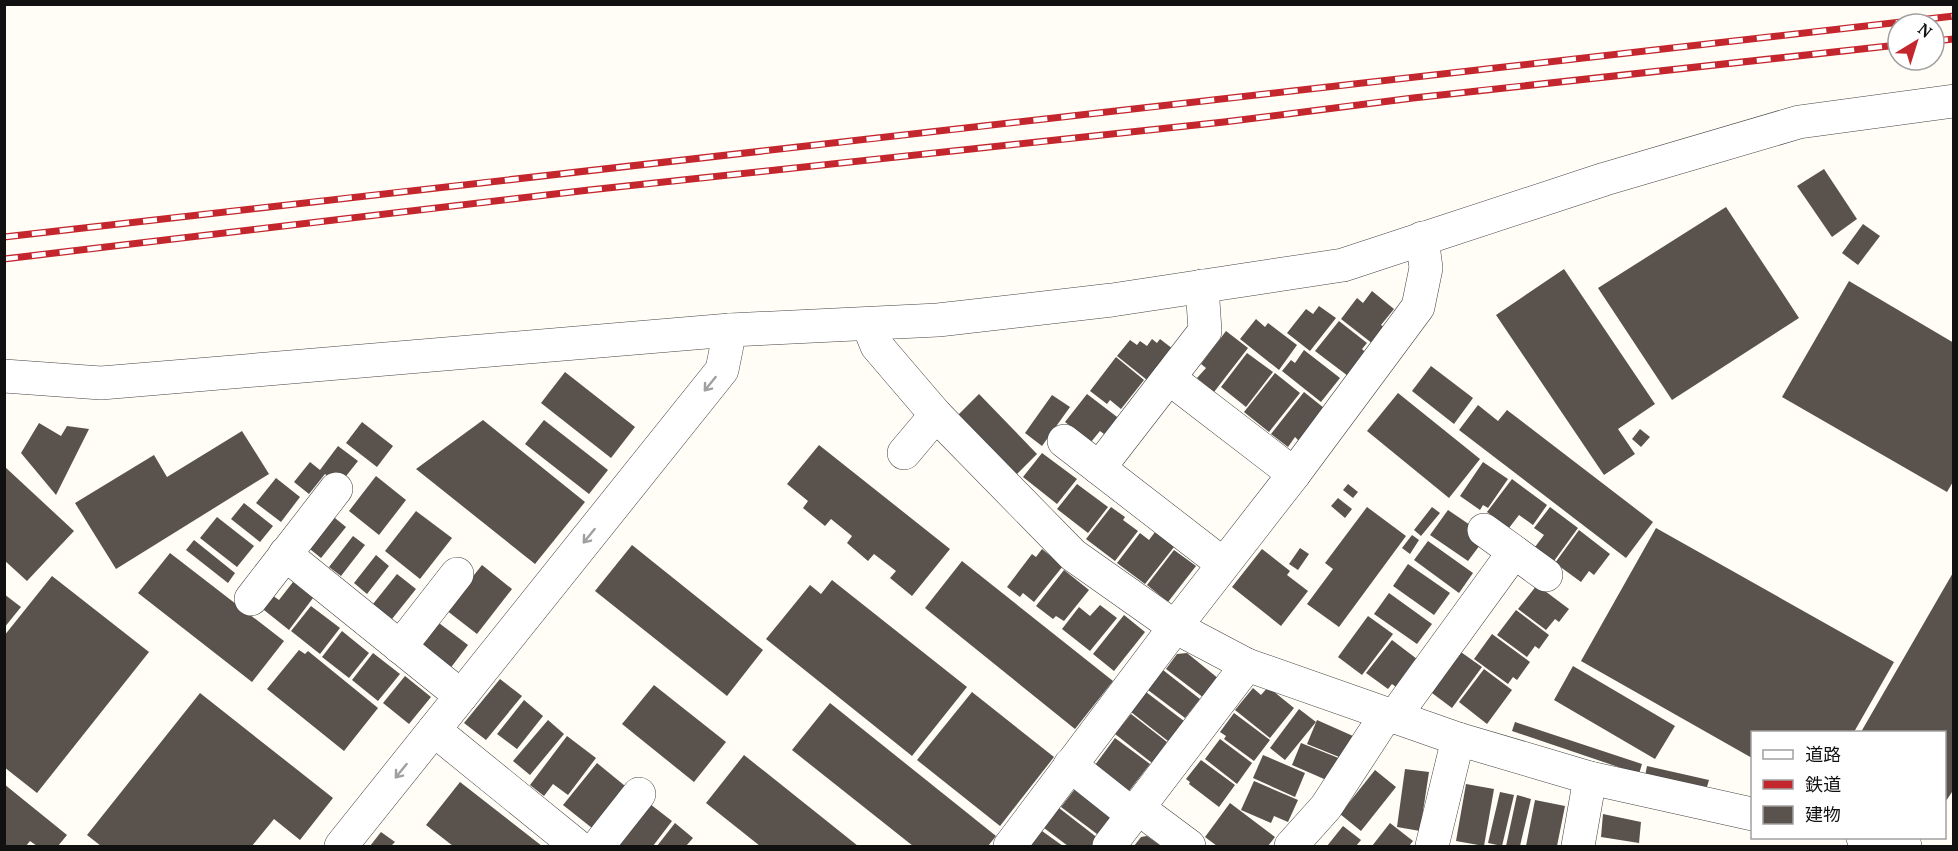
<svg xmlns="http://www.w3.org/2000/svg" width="1958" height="851" font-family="'PT Serif','Noto Sans JP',serif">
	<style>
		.building { fill: #5a524d }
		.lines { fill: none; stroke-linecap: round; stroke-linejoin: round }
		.street-casing { stroke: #444; stroke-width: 34 }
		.street { stroke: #fff; stroke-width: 33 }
		.rail-casing { stroke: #c4262e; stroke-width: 7 }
		.rail { stroke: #fff; stroke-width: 4.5; stroke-dasharray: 14; stroke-linecap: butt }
		.oneway { stroke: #a0a0a0 }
	</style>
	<rect width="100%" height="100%" fill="#fffdf5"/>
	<g class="building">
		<polygon points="1824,169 1857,219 1832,237 1797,186"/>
		<polygon points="1726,207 1799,318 1672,400 1598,288"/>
		<polygon points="1863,224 1880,236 1858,265 1842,253"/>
		<polygon points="1564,269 1655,404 1618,429 1635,454 1604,475 1496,315"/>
		<polygon points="1849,281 1954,343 1954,480 1947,492 1782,397"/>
		<polygon points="1372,291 1394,309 1381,325 1385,328 1373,344 1341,319 1357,298 1363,303"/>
		<polygon points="1319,306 1336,318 1310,351 1287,333 1306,309 1313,314"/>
		<polygon points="1256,319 1265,327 1268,323 1297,345 1279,370 1240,339"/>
		<polygon points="1339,321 1367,343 1362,349 1366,353 1348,376 1315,351"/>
		<polygon points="1226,331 1248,348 1214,392 1197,378 1206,368 1201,364"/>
		<polygon points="1152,339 1157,343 1160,339 1173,349 1147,380 1117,356 1130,340 1137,345 1140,341 1147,346"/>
		<polygon points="1304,350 1340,378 1321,402 1282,371 1291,360 1295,363"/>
		<polygon points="1247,353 1273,372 1246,407 1221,387"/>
		<polygon points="1116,357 1144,380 1121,409 1110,400 1107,404 1090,391"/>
		<polygon points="1431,366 1473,398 1454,424 1412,391"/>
		<polygon points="565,372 635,427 611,458 541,403"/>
		<polygon points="1275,373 1300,393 1269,432 1244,412"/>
		<polygon points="1304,392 1324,408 1299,441 1295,437 1288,447 1271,434"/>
		<polygon points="1398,393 1480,459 1449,498 1367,431"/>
		<polygon points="979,394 1037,454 1016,475 958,415"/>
		<polygon points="1087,394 1121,420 1108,437 1100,431 1091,442 1065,422"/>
		<polygon points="1052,395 1070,407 1042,446 1025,433"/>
		<polygon points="1478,405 1498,421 1507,410 1653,522 1626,558 1459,430"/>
		<polygon points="483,420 585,502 535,564 416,469"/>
		<polygon points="544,420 608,470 589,494 525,444"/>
		<polygon points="362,422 393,446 377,467 346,443"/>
		<polygon points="39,423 61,436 67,426 89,429 56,495 21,453"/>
		<polygon points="1640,429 1650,437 1641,447 1632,439"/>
		<polygon points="242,431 269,474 116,569 75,503 154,455 167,477"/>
		<polygon points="819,445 950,549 912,596 890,578 896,571 874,554 868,561 847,543 852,536 831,519 825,526 803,508 808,501 787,484"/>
		<polygon points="338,446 358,461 339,485 325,474 309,494 294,482 310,462 320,470"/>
		<polygon points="1042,453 1077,479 1057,504 1023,477"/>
		<polygon points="1483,462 1508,479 1488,508 1483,505 1480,510 1460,496"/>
		<polygon points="4,466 74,531 27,581 4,560"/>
		<polygon points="376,476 406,500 379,535 349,511"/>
		<polygon points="276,478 300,497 281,522 256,503"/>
		<polygon points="1512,479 1547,505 1533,525 1519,515 1509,528 1487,512"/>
		<polygon points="1077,484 1108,507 1088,533 1057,509"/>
		<polygon points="1348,484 1358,492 1353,498 1343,490"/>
		<polygon points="1338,498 1352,509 1345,518 1331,506"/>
		<polygon points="244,503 273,526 260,542 231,519"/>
		<polygon points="1111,507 1125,517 1123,520 1138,531 1115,561 1086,539"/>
		<polygon points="1367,507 1406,536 1339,627 1307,604 1333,569 1325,563"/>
		<polygon points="1432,507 1440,513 1421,536 1414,530"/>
		<polygon points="1550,507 1578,528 1554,561 1535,547 1544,535 1534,528"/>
		<polygon points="1448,510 1476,529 1480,545 1468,561 1430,535"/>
		<polygon points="416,511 452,538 420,579 385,551"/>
		<polygon points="330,514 346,527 321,558 305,545"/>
		<polygon points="217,517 254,546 237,567 200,538"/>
		<polygon points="1656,528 1894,662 1854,732 1752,732 1752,758 1581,661"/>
		<polygon points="1579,530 1610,554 1594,575 1589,571 1581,582 1555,563"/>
		<polygon points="1155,532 1174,547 1145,584 1117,563 1140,533 1149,540"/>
		<polygon points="1412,535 1419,540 1410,554 1402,548"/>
		<polygon points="353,536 365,545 341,576 329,567"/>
		<polygon points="194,540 235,573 228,583 186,550"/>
		<polygon points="1428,541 1473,573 1459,593 1414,560"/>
		<polygon points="632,545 763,650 727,696 595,591"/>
		<polygon points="1300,548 1309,554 1298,570 1289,564"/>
		<polygon points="1042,549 1063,566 1034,602 1023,593 1020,597 1007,587 1032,554 1036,557"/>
		<polygon points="1262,549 1290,571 1287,575 1308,591 1281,626 1232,587"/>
		<polygon points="1174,550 1196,566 1168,602 1147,585"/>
		<polygon points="170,553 284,641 252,682 138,593"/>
		<polygon points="376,555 389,566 367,594 354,583"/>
		<polygon points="962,561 1113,681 1075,729 925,608"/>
		<polygon points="1408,564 1450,593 1434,615 1393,586"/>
		<polygon points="482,565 512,589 477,634 446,610"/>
		<polygon points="1064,570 1089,590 1064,621 1056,616 1053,619 1036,606"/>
		<polygon points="1954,571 1954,789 1944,804 1944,732 1861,732"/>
		<polygon points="397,574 416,589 392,619 373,604"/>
		<polygon points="52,576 149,652 37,793 4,767 4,636"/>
		<polygon points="832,580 967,687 912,756 766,639 810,585 821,594"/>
		<polygon points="293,582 313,598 289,630 259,606 269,593 279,600"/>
		<polygon points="1537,585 1569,609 1559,622 1555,619 1546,630 1518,609"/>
		<polygon points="1389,593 1432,624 1417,644 1374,614"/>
		<polygon points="4,594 21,607 4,628"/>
		<polygon points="1100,605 1117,618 1090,651 1062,629 1079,607 1090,616"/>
		<polygon points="311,606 340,628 320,654 291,631"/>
		<polygon points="1516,610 1549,635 1539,649 1535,646 1527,657 1497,635"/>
		<polygon points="1124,615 1145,632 1114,671 1093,654"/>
		<polygon points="1368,616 1393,634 1362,675 1338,657"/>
		<polygon points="439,623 468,645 443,678 414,655"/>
		<polygon points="342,631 369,653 349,678 322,657"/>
		<polygon points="1492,634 1530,662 1517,680 1513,677 1508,684 1474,659"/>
		<polygon points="1392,640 1417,659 1396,687 1392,684 1388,689 1366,673"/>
		<polygon points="299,650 305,654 308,651 378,708 344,751 267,689"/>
		<polygon points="1458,650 1482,667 1452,708 1428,690"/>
		<polygon points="373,653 400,674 378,701 352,680"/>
		<polygon points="1187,653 1219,679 1204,698 1166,669 1177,654"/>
		<polygon points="1573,666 1675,726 1655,759 1554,700"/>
		<polygon points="1484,669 1512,690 1487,724 1459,702"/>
		<polygon points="1163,670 1200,699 1185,718 1148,690"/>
		<polygon points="405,676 431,697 409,724 383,703"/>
		<polygon points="500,679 522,696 486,740 464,723"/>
		<polygon points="654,685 726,742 694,782 622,724"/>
		<polygon points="1268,687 1294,708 1270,738 1235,710 1253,688 1261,695"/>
		<polygon points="972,692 1054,757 1000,826 917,760"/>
		<polygon points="1146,692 1184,721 1168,741 1131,712"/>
		<polygon points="200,693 333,798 300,840 274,819 252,846 101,846 87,835"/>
		<polygon points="524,700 543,716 517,749 497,734"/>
		<polygon points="830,703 996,836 988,846 913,846 792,750"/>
		<polygon points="1299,709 1316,722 1285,760 1270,748"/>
		<polygon points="1234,713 1270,740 1254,761 1224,739 1226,736 1220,732"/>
		<polygon points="1131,714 1167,742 1152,763 1115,734"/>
		<polygon points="548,720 564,734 530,775 513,761"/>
		<polygon points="1317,720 1353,736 1344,759 1307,744"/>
		<polygon points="1515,722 1642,764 1639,774 1512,731"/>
		<polygon points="567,736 596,758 568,795 553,784 544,796 530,785"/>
		<polygon points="1115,738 1150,764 1129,791 1095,765"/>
		<polygon points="1220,739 1252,763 1237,784 1205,759"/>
		<polygon points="1301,743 1341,759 1331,782 1292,765"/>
		<polygon points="744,755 858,846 760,846 706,803"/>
		<polygon points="1263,755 1305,773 1295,797 1253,778"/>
		<polygon points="1201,760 1235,785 1219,807 1189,784 1190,782 1186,779"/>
		<polygon points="597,763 630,790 597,832 563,805"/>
		<polygon points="1647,766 1709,780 1706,790 1645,776"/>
		<polygon points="1405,769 1429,772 1420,831 1397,827"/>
		<polygon points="1375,770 1396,787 1361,831 1340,814"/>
		<polygon points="1254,781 1298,800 1288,822 1274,816 1271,823 1241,810"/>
		<polygon points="460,782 542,846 453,846 426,825"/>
		<polygon points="4,784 67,835 58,846 37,846 30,841 26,846 4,846"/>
		<polygon points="1466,784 1494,789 1484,846 1456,841"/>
		<polygon points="1078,785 1111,810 1112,821 1101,837 1061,807"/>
		<polygon points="1500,792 1514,795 1502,846 1488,843"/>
		<polygon points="1517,795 1531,799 1520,846 1506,846"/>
		<polygon points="1535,800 1565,806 1557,846 1526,846"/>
		<polygon points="1230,803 1275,837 1268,846 1231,846 1229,845 1217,846 1205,837"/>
		<polygon points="650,804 672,821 653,846 621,846 619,845"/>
		<polygon points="1059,808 1099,839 1094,846 1068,846 1044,828"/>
		<polygon points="1603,814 1641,822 1639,843 1601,837"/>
		<polygon points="675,823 693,838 686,846 657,846"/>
		<polygon points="1390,823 1413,841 1409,846 1372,846"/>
		<polygon points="1343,826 1361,840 1356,846 1327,846"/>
		<polygon points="1042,831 1063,846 1030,846"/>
		<polygon points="381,832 395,842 391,846 370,846"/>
		<polygon points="1147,836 1161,846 1134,846 1141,837"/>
	</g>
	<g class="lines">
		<g class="street-casing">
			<g id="street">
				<polyline points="1422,238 1426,268 1418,307 1294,474 1175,627 1247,665 1458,739 1590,778 1752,814"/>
				<polyline points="868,324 877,346 936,415 1073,555 1175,627 1010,846"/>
				<polyline points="4,376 101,383 730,330 938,320 1112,300 1343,265 1605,179 1799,122 1954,101"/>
				<polyline points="1169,378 1294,474"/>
				<polyline points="1064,441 1223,564"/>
				<polyline points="904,453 936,415"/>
				<polyline points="1099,468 1205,331 1202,286"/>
				<polyline points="1484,530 1546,575"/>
				<polyline points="285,554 461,696"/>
				<polyline points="251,599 336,489"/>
				<polyline points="400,647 457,574"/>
				<polyline points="1394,717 1514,552"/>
				<polyline points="434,730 577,846"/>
				<polyline points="1070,765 1133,815"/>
				<polyline points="1138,808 1189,846"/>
				<polyline points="1863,838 1905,846"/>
				<polyline points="341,846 722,370 730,330"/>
				<polyline points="598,846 639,794"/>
				<polyline points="1109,846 1247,665"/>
				<polyline points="1291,846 1326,807 1386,715"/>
				<polyline points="1432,846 1458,739"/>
				<polyline points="1578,846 1590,778"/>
			</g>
		</g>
		<use href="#street" class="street"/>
		<g class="rail-casing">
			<g id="rail">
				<polyline points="1934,41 1954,39"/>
				<polyline points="4,237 1954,16"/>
				<polyline points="4,259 589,190 1224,122 1413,98 1898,45"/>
			</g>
		</g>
		<use href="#rail" class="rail"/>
	</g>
	<defs><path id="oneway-shaft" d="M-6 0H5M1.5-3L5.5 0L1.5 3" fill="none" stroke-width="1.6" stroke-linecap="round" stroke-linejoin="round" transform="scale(1.5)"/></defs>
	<g class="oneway">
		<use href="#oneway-shaft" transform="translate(710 384) rotate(129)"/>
		<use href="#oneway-shaft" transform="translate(589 536) rotate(129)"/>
		<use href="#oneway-shaft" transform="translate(401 771) rotate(129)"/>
	</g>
	<rect width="1958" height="851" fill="none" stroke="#111111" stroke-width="12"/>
	<rect x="1751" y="731" width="195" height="108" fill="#ffffff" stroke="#a0a0a0" stroke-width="1.5"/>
	<rect x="1763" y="750" width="30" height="9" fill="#ffffff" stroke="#a0a0a0" stroke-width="1.5"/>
	<text x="1805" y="761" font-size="18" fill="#111111">道路</text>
	<rect x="1763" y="780" width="30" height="9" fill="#c4262e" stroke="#a0a0a0" stroke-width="1.5"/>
	<text x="1805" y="791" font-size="18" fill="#111111">鉄道</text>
	<rect x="1763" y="806" width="30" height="18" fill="#5a524d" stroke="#a0a0a0" stroke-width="1.5"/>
	<text x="1805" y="821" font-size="18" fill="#111111">建物</text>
	<g transform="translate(1916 42) rotate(38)"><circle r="28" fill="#ffffff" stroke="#a0a0a0" stroke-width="1.5"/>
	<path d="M0-4.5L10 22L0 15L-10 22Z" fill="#c4262e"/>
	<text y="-9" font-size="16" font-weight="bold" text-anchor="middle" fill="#111111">N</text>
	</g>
</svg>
